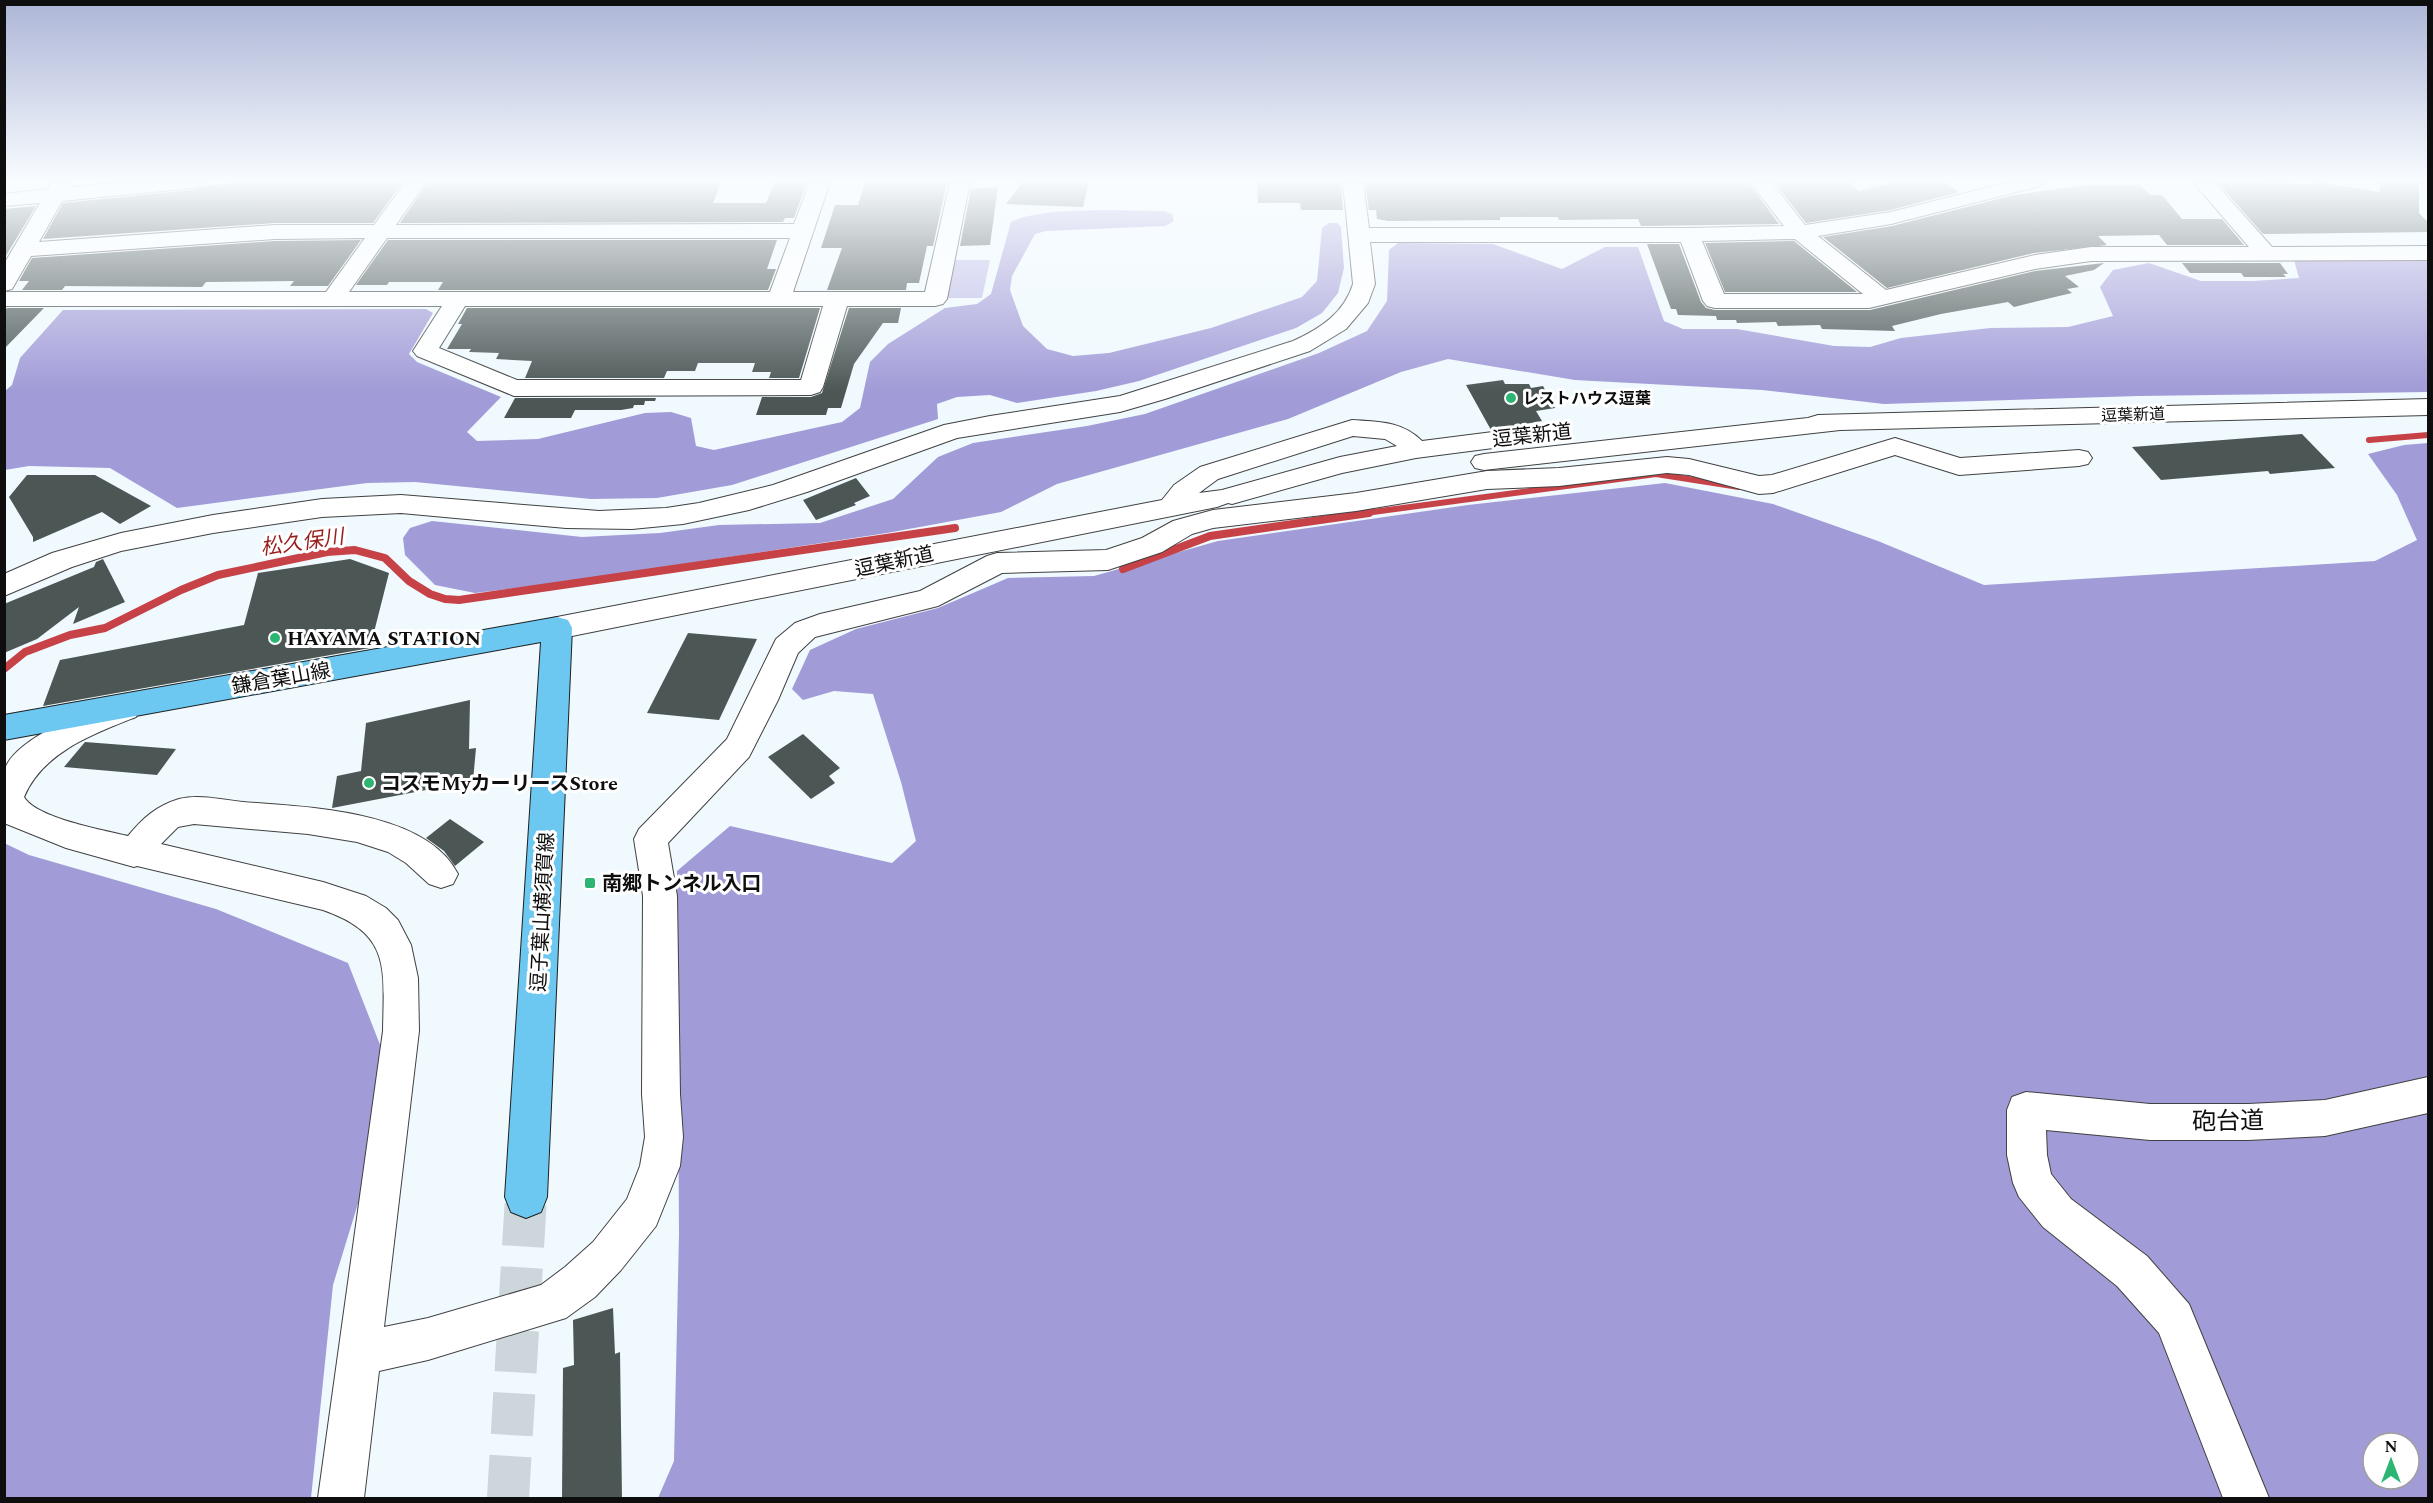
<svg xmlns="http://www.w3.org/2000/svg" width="2433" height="1503" font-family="Spectral,'Noto Sans JP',serif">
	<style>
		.green { fill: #bcbae7 }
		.forest { fill: #a19bd7; fill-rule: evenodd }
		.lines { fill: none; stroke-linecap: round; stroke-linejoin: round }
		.stream-far1 { stroke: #c64247; stroke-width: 6 }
		.stream { stroke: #c64247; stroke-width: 8 }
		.building { fill: #4b5655 }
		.major-tunnel { stroke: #cdd6da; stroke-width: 42; stroke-dasharray: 42 21; stroke-linecap: butt }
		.minor-casing { stroke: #414141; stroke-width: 2 }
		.major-casing { stroke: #1f1f1f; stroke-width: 2 }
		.minor { fill: #fff; fill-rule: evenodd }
		.major { fill: #6cc7f1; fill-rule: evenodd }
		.poi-dot { fill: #2db673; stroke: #fff; stroke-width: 2 }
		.labels { text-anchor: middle; stroke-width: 6; stroke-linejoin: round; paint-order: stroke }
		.far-poi-label { font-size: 16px; font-weight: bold; fill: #0e0e0e; stroke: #fff; text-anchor: start }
		.far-street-label { font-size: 16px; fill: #0e0e0e; stroke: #fff }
		.street-label { font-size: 20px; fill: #0e0e0e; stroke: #fff }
		.poi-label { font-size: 20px; font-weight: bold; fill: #0e0e0e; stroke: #fff; text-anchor: start }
		.water-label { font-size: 21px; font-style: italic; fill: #991e1e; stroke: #fff }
		.near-street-label { font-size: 24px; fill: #0e0e0e; stroke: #fff }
	</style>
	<rect width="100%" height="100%" fill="#eff9fe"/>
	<polygon class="green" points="950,260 990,260 982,298 941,298"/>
	<g class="forest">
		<path d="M1164 211 1172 214 1174 221 1165 226 1046 231 1035 234 1012 276 1010 290 1023 326 1047 349 1073 356 1109 353 1211 328 1302 297 1317 281 1322 228 1329 223H1337L1341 227 1344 268 1338 293 1322 313 1296 328 1139 381 1096 391 1017 403 990 395 957 397 937 404 938 419 732 485 657 498 591 499 415 482 367 483 177 508 110 468 29 466 5 470V391L12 385 20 358 63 310 426 309 433 313 409 354 417 362 501 397 467 432 477 441 538 439 645 413 671 412 691 418 696 446 714 450 842 422 860 408 870 362 888 344 945 308 977 304 991 294 1011 222C1042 206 1126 211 1164 211Z"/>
		<polygon points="1398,243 1493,244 1562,269 1605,247 1638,247 1664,321 1683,329 1737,329 1834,346 1870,347 1901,338 1990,328 2068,327 2113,316 2100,287 2113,270 2149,263 2201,281 2253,281 2299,278 2294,260 2428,261 2428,392 2138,396 1884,404 1762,390 1575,380 1448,359 1401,372 1288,419 1057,484 1001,512 887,533 558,583 475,593 435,585 405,555 403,538 410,528 432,521 582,537 660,533 719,525 820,523 893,499 938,457 973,443 1087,426 1145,414 1319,353 1367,331 1387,301 1389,250"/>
		<path d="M2428 443V1498H658L674 1461 679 1234 677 871 730 826 892 863 916 841 901 782 873 694 834 691 803 700 792 689 810 650 856 629 938 608 1008 578 1094 576 1218 541 1468 505 1665 483 1773 504 1878 541 1984 585 2375 561 2417 540 2397 495 2368 454 2404 445ZM2373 1443H2409V1479H2373Z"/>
		<polygon points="4,843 29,855 216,909 348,963 395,1083 333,1285 311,1498 5,1498"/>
	</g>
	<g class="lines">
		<g class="stream-far1">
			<polyline points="2369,440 2428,435"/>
			<polyline points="1358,514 1656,474 1739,487"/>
		</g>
		<g class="stream">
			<polyline points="1123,569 1210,536 1369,513"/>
			<polyline points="4,669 25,652 70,635 105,628 181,590 218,575 327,552 355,550 385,558 409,581 430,594 445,599 459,600 955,528"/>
		</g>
	</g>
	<g class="building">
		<polygon points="246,182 403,182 373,223 275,223 43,239 63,203 192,190 202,186"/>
		<polygon points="428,182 721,182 713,203 766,203 774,183 807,182 794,218 785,218 783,222 400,223"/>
		<polygon points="865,182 947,182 933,246 927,246 919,283 907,283 906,290 827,290 842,248 821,248 835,205 858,205"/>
		<polygon points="1023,182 1089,182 1083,207 1006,204"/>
		<polygon points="1257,182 1341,182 1343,210 1301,210 1300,203 1258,203"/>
		<polygon points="1365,182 1748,182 1779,224 1641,226 1638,219 1559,220 1558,217 1500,217 1500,220 1388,221 1377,219 1376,210 1369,210"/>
		<polygon points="1774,182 1849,182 1859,191 1897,182 1944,182 1959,192 1891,210 1806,223"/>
		<polygon points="2318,182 2380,192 2380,182 2419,182 2419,213 2428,222 2428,232 2263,234 2218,183 2318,184"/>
		<polygon points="2086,185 2141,185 2150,195 2162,195 2182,219 2222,219 2244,245 2167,245 2159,235 2098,236 2107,245 2034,253 1887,288 1823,237 1892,226 2014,195"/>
		<polygon points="998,187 990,245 960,246 971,189"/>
		<polygon points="36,206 4,259 4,209"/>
		<polygon points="361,240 328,286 290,286 294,281 206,282 202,287 65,286 62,290 22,290 29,281 19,281 32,258 275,241"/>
		<polygon points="388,240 777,240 767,269 776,269 768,290 438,290 443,282 389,282 387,285 356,285"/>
		<polygon points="1794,241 1857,292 1725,292 1705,243"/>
		<polygon points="1647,244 1679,244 1701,302 1706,308 1715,310 1870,310 2035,271 2104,263 2094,270 2065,276 2079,287 2067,289 2072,293 2059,296 2014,307 2008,302 1941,314 1892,326 1895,331 1822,329 1820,325 1778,326 1776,322 1737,323 1736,320 1717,320 1716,316 1678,315 1676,309 1671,309"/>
		<polygon points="2182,263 2280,263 2288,274 2283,274 2286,277 2244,277 2241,273 2190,273"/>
		<polygon points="7,308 44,308 4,349 4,311"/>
		<polygon points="467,308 820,308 799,378 769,378 771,372 752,372 755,363 698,363 695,371 667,371 664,378 525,378 532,361 496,359 499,353 469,352 471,349 447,349 462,324 458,324"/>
		<polygon points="849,308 901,308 898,323 883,323 854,364 841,408 828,408 826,415 756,415 762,397 811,397 822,393"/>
		<polygon points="1503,380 1505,384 1529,384 1531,388 1543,386 1555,408 1536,411 1542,421 1491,430 1466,385"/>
		<polygon points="515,398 656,398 655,401 645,401 644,405 634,405 633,408 621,410 575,410 571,418 504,418"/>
		<polygon points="2302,434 2335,468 2270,474 2268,471 2161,480 2132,447"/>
		<polygon points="27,475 95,475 151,506 120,524 102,512 33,542 33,537 9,497"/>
		<polygon points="856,478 870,496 854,503 856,505 816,520 803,500"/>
		<polygon points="103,559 125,602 73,624 79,607 37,639 4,653 4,604 94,567 96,562"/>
		<polygon points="350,559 389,573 370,648 43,706 60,660 244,625 258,573"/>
		<polygon points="688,633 757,639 719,720 647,713"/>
		<polygon points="470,700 469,749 476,748 473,781 332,808 337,776 361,771 366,723"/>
		<polygon points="803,734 840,768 829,776 835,783 811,799 768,757"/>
		<polygon points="85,742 176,749 157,775 64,767"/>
		<polygon points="450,819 484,842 455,866 444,851 426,838"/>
		<polygon points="613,1308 615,1354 620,1352 622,1498 562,1498 563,1368 574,1365 573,1320"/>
	</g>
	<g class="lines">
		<polyline class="major-tunnel" points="508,1498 526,1197"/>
		<g class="minor-casing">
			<g id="minor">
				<path d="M52 182H72L70 187 128 182H202L199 186 192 188 62 201 39 242 275 225H374L406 182H426L396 225 794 224 810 182H830L793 292H925L950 182H970L947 299 943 304 935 306H847L823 387 820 392 811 395 514 396 417 356 413 351 442 306H4V292H326L365 238 275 239 31 256 12 289 4 291V264L40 203 4 206V194L48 189ZM387 238H790L770 292H349ZM465 306H823L801 380H517L439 348Z"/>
				<path d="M1343 182H1363L1369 228H1689L1784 226 1750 182H1771L1805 225 1891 212 2009 182H2043L2040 186 1891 224 1818 236 1886 290 2035 255 2091 247H2249L2193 182H2214L2272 247 2428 246V260L2091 261 2035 269 1869 308H1715L1707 306 1703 301 1681 242H1370L1375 284 1368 303 1346 329 1310 351 1165 399 1120 412 957 438 807 492 749 510 683 524 632 529 566 528 401 513 322 517 213 533 121 551 72 567 4 596V574L52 553 121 533 213 515 322 499 401 495 599 511 666 508 699 503 773 485 944 425 990 416 1120 396 1293 341C1320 329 1344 313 1353 284ZM1795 239 1863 294H1724L1702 241Z"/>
				<polygon points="2428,399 2428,415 1840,430 1484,470 1475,468 1471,462 1475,456 1484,454 1808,418 1818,415"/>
				<path d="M1352 420C1379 422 1402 421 1422 441L1555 424 1564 426 1568 432 1564 438 1555 440 1416 458 1342 473 1232 504 1228 503 1217 507 557 639 547 635 542 628 547 621 557 617 1162 500 1174 485 1200 467ZM1353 436 1385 439 1397 446 1340 457 1222 490 1199 493 1218 479Z"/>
				<path d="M1895 438 1960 458 2079 450 2088 452 2092 458 2088 464 2079 466 1959 475 1895 455 1773 493 1759 494 1689 475 1667 473 1559 486 1487 489 1356 511 1213 528 1192 534 1162 552 1108 570 1002 573 938 606 815 637 798 653 778 700 749 757 668 843 677 896 680 1094 683 1137 680 1166 656 1226 621 1270 595 1297 566 1318 428 1360 379 1371 364 1498H318L383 1031C384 967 391 934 323 910L137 866 134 867 66 848 4 823C4 807 1 788 4 772 11 739 96 706 125 697L136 701 140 709 136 717C93 734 43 752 24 797 36 818 103 830 128 836 143 818 156 806 179 799 200 794 223 800 243 802 305 807 426 810 458 874L453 884 441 888 429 884 406 863 388 852 357 842 308 834 194 824 178 827 161 844 323 882 366 896 386 908 398 920 411 945 418 978 419 1031 384 1327 428 1318 541 1285 565 1267 593 1242 627 1199 640 1166 645 1137 642 1094 643 896 634 839 639 829 727 739 776 639 795 623 820 614 920 591 987 556 997 553 1106 550 1142 538 1173 521 1213 510 1356 493 1487 471 1559 468 1667 457 1689 459 1759 476 1772 475Z"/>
				<polygon points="2428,1077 2428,1113 2325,1136 2248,1140 2150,1140 2046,1130 2047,1155 2051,1174 2071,1199 2147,1256 2189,1304 2269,1498 2223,1498 2159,1333 2117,1286 2043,1227 2019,1197 2013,1183 2007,1155 2007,1110 2012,1097 2026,1092 2150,1104 2248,1104 2325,1100"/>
			</g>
		</g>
		<g class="major-casing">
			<polygon id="major" points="557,617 568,620 572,628 547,1197 541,1212 526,1218 511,1212 505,1197 541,642 4,740 4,715"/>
		</g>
		<use href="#minor" class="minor"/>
		<use href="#major" class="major"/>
	</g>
	<linearGradient id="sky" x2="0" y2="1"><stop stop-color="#acb5d6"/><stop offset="0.46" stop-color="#f8fcff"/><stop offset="1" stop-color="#f8fcff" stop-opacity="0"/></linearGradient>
	<rect width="2433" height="392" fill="url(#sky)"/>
	<g class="poi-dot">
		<circle cx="1511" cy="398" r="6"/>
		<circle cx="275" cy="638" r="6"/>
		<circle cx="369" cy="783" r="6"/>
		<rect x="584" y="877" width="12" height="12" rx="3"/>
	</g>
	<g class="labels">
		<g class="far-poi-label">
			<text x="1523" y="404">レストハウス逗葉</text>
		</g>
		<g class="far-street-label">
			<text transform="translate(2133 414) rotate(-2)" y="6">逗葉新道</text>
		</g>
		<g class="street-label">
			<text transform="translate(1532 435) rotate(-6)" y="7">逗葉新道</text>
			<text transform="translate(894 561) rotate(-12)" y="7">逗葉新道</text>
			<text transform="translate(281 678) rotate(-10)" y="7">鎌倉葉山線</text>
			<text transform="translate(542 912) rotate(-87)" y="7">逗子葉山横須賀線</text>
		</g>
		<g class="poi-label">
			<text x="287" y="645">HAYAMA STATION</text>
			<text x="381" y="790">コスモMyカーリースStore</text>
			<text x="602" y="890">南郷トンネル入口</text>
		</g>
		<g class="water-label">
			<text transform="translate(302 542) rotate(-8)" y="7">松久保川</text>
		</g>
		<g class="near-street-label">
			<text transform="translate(2228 1121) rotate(-1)" y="8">砲台道</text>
		</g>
	</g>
	<rect width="2433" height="1503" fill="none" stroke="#0e0e0e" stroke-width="12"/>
	<g transform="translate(2391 1461)"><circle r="28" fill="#ffffff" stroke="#9f9f9f" stroke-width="1.5"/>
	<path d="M0-4.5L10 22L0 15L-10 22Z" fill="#2db673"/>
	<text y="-9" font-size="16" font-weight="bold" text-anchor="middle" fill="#0e0e0e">N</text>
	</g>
</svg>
